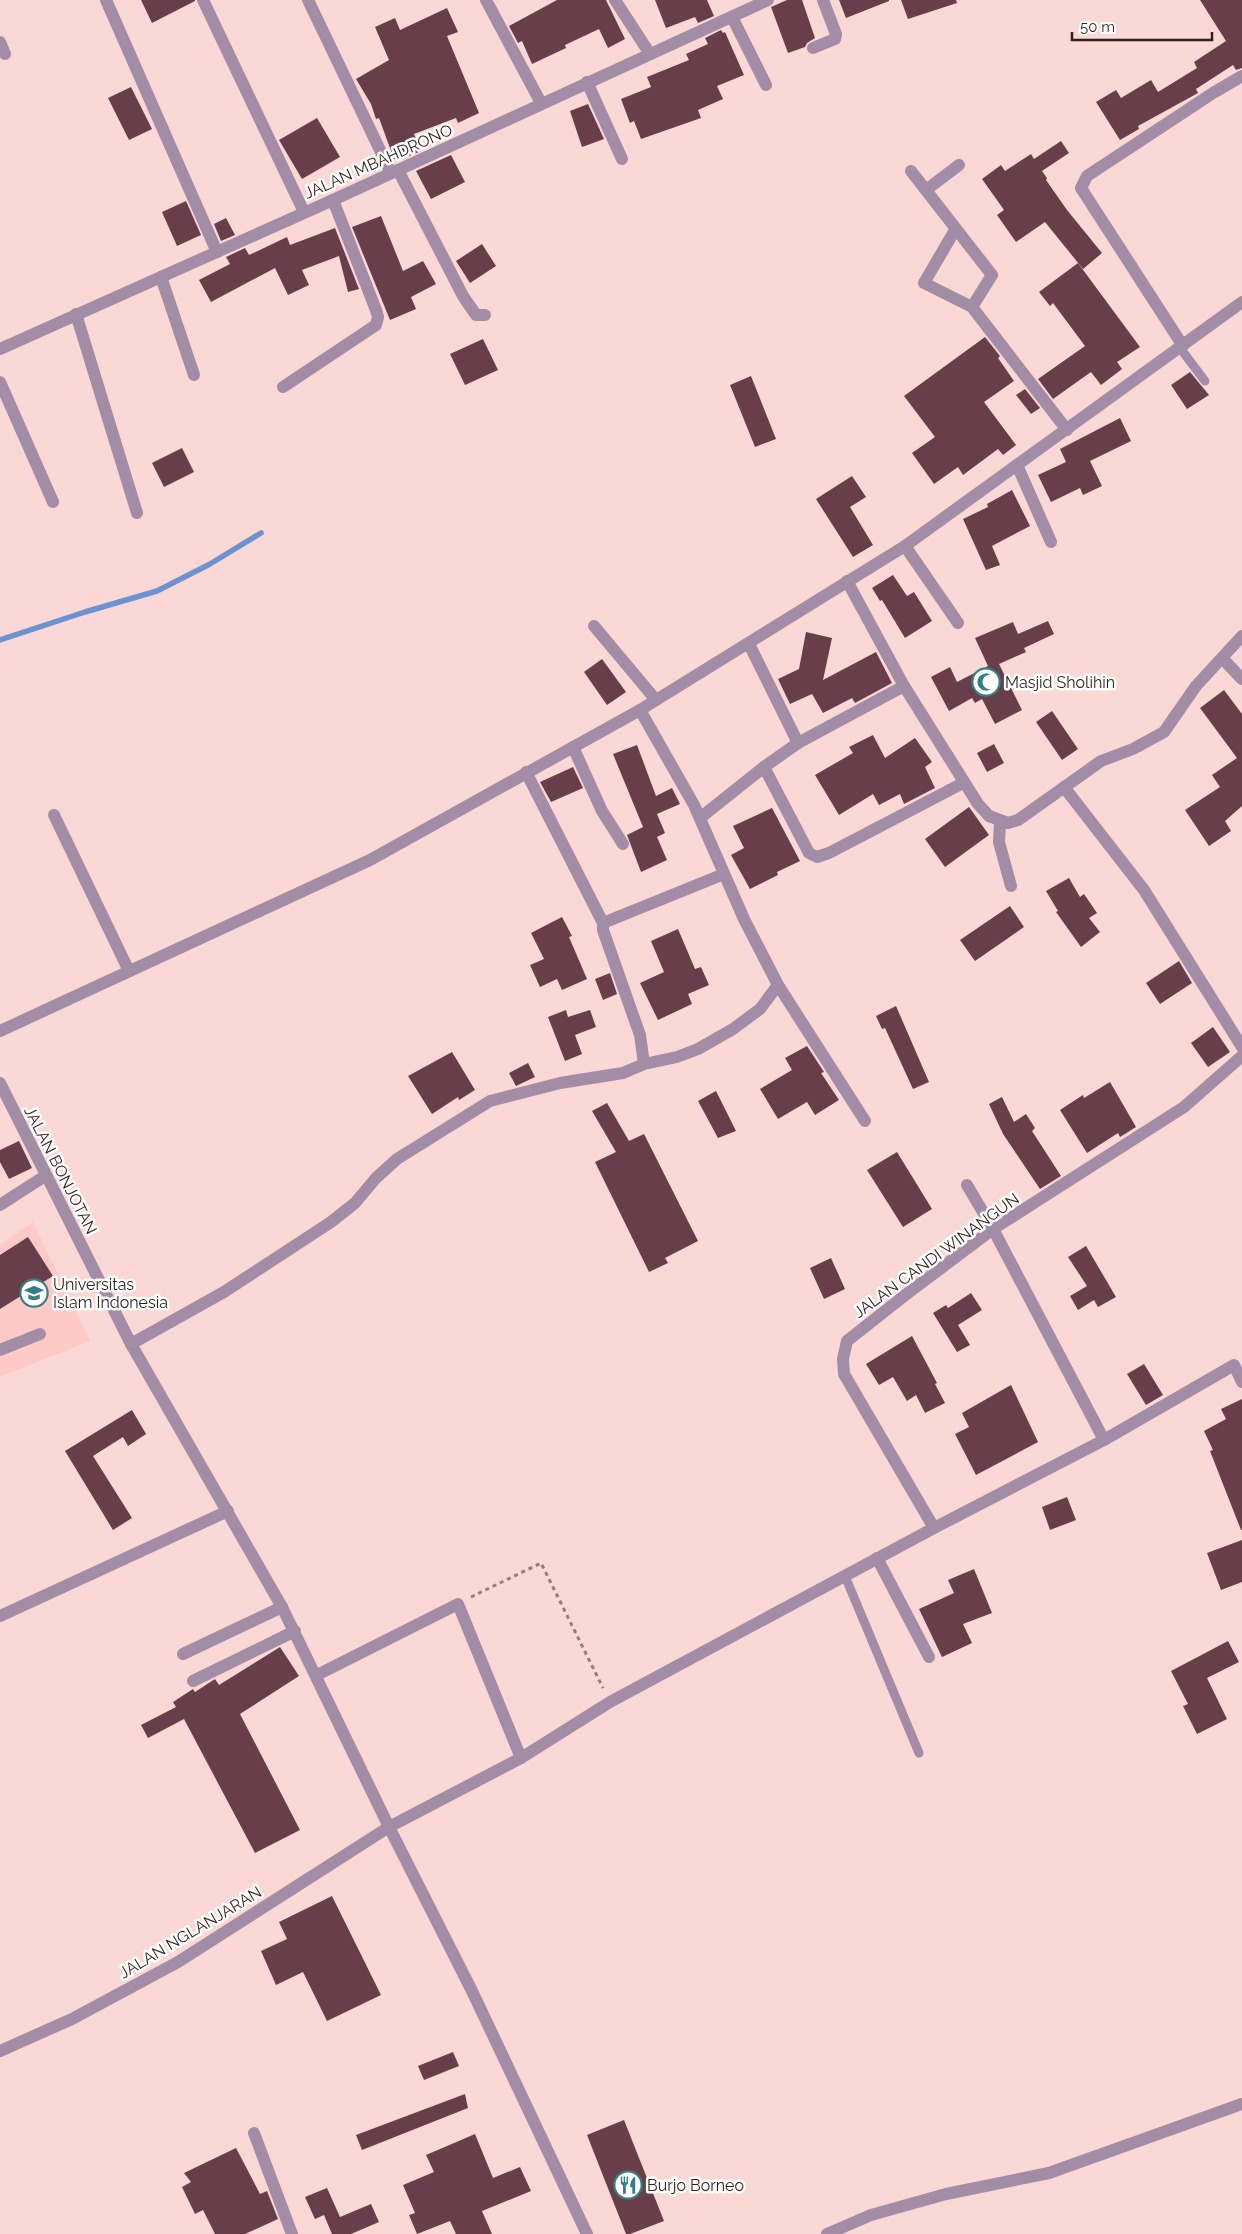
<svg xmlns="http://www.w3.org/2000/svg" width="1242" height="2234" font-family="Raleway,sans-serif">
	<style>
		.built { fill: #fdcac8 }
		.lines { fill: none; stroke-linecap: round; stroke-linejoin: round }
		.stream { stroke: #6d92d2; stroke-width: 5.5 }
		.building { fill: #693e4b }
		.path { stroke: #967b7a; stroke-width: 3; stroke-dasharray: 4 4; stroke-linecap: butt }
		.service { stroke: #a28ca6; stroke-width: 9 }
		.minor { stroke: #a28ca6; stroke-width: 12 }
		.labels { text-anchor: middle; stroke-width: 5; stroke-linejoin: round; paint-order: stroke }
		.street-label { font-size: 16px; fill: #331f1e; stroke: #fff }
		.poi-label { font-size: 16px; fill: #331f1e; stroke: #fff; text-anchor: start }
	</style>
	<rect width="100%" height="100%" fill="#f9d8d6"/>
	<polygon class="built" points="33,1222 90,1341 0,1377 0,1245"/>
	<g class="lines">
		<polyline class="stream" points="0,640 85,612 157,591 210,564 261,533"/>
	</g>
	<g class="building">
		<polygon points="141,0 195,0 195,1 152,23"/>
		<polygon points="557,0 606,0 625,39 608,48 599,29 565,45 566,48 532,64 522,41 518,43 509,26"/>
		<polygon points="655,0 707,0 714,16 698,23 695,17 666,28"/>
		<polygon points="787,0 802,0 815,38 807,43 805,47 788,53 771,7"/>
		<polygon points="839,0 889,0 889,1 846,18"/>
		<polygon points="901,0 956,0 957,3 908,19"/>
		<polygon points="1200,0 1242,0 1242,68 1236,70 1233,65 1196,89 1198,93 1138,126 1139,129 1120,140 1096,102 1116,90 1121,98 1151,80 1158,92 1197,68 1194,62 1226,41"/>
		<polygon points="447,8 458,32 447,36 479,113 458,123 456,118 414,134 421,151 409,156 407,154 394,159 379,118 376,119 371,104 356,79 389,60 375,27 395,18 400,30"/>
		<polygon points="721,30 723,33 725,32 744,75 717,86 723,99 698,110 701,118 641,139 634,121 630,123 621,99 651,87 647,77 689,60 686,54 708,44 705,38"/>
		<polygon points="131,87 152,129 129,140 108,98"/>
		<polygon points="588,104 604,139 582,147 570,111"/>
		<polygon points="317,118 340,157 302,179 279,140"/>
		<polygon points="1061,141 1069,153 1042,171 1047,178 1046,180 1067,210 1102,253 1083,269 1045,222 1016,242 997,215 1004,210 982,179 1001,165 1005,171 1031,154 1034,159"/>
		<polygon points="451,155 465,182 431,199 416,171"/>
		<polygon points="186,201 201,235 177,246 162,212"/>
		<polygon points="381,216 403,271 423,261 436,284 411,297 416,309 390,320 352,227"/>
		<polygon points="226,218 235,235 221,241 214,224"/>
		<polygon points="335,228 359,289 348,292 339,256 302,270 309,285 288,295 275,268 211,302 199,280 230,264 226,257 245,248 249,255 287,237 290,245"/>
		<polygon points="482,244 496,266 470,283 456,261"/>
		<polygon points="1078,263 1140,347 1117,362 1122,369 1101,385 1091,372 1053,399 1038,379 1085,346 1053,303 1050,306 1039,292"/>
		<polygon points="985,337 1000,356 998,358 1014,381 984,402 1016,445 1003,455 998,449 963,475 958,467 934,484 912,453 935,437 904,396"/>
		<polygon points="483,339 498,370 465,385 450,354"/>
		<polygon points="1190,372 1209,395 1187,409 1171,385"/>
		<polygon points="751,376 776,439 755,447 730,385"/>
		<polygon points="1025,389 1040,408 1031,414 1016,395"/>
		<polygon points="1120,418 1131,441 1090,461 1102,486 1083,495 1080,488 1051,502 1038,475 1066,462 1060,449"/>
		<polygon points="182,448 194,472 164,487 152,463"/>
		<polygon points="852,476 866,497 850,507 873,545 853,557 816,499"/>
		<polygon points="1012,490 1030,526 992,546 1000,565 986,570 963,519 988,507 987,504"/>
		<polygon points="893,575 907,596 914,592 932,621 905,638 882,600 880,601 872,588"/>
		<polygon points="1048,621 1054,634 1024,648 1026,652 999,664 1022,710 995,724 982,699 975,703 972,698 949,711 931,677 950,667 957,682 988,666 975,638 1013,622 1018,634"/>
		<polygon points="806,632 832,638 823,680 876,652 892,683 855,703 852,698 823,713 812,694 790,704 778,679 799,669"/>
		<polygon points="602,659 626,692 607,705 584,672"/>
		<polygon points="1224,690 1242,714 1242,806 1225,821 1231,831 1209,846 1185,810 1220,787 1212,775 1237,758 1200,708"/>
		<polygon points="1052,711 1078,749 1062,760 1036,722"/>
		<polygon points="873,735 885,758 915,738 932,762 925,767 935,788 904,804 900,794 879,805 873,794 839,815 815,775 853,753 849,747"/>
		<polygon points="994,744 1004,763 987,772 977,753"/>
		<polygon points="637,745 656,796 672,788 680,804 657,814 665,833 657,837 667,860 641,872 627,835 643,827 613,754"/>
		<polygon points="573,767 583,788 551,802 540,782"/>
		<polygon points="969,807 989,835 945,867 925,839"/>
		<polygon points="772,808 800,861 777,872 778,875 750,889 731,855 744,848 733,826"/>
		<polygon points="1069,878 1080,897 1084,894 1097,913 1089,918 1100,932 1081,947 1056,912 1058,911 1046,891"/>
		<polygon points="1010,906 1024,927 975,961 960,940"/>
		<polygon points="562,917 572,936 569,937 587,979 562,990 557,979 540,987 530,965 544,959 531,933"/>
		<polygon points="678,929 695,969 701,967 709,985 688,994 692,1004 658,1020 640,983 664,972 651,941"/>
		<polygon points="1179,961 1192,983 1160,1004 1146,983"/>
		<polygon points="610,973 617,994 603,1000 595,979"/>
		<polygon points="896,1006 929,1082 913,1089 885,1028 882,1029 876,1016"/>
		<polygon points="566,1010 568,1017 590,1010 596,1027 575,1035 582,1054 565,1061 548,1017"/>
		<polygon points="1213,1027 1230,1052 1208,1067 1191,1043"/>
		<polygon points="807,1046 824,1072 821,1073 839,1100 815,1115 807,1102 778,1119 760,1089 792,1070 785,1058"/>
		<polygon points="452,1052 475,1090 459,1100 458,1097 432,1114 408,1076"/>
		<polygon points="528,1063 535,1077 516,1086 509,1073"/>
		<polygon points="1110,1082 1136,1127 1120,1137 1118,1133 1087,1153 1060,1110 1083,1095 1084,1098"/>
		<polygon points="716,1091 736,1131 718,1138 698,1101"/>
		<polygon points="1002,1097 1014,1122 1026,1114 1035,1128 1032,1131 1061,1176 1040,1189 1003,1134 989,1104"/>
		<polygon points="607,1103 629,1141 644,1134 698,1241 665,1258 668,1263 649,1272 595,1162 616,1152 592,1111"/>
		<polygon points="19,1141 32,1168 9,1179 0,1162 0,1150"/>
		<polygon points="897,1152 932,1209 903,1227 867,1170"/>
		<polygon points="28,1237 53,1276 0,1309 0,1255"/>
		<polygon points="1086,1246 1116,1297 1098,1307 1094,1300 1078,1310 1070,1296 1087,1286 1068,1257"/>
		<polygon points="831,1258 845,1289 824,1299 810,1268"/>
		<polygon points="971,1293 982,1310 958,1325 970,1345 957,1352 933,1313 946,1305 948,1308"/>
		<polygon points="912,1336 937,1383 935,1384 945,1403 925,1413 916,1395 907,1401 893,1377 879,1385 866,1364"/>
		<polygon points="1144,1364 1163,1395 1146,1405 1127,1374"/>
		<polygon points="1011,1385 1038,1442 976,1475 955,1434 969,1427 962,1413"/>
		<polygon points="1242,1399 1242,1530 1241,1530 1210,1451 1213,1450 1204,1431 1226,1419 1221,1409"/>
		<polygon points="132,1410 146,1434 128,1446 123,1437 93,1456 132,1518 113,1530 65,1451"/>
		<polygon points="1067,1497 1076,1520 1050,1530 1042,1507"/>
		<polygon points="1242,1540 1242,1582 1221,1590 1207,1553"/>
		<polygon points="974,1569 992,1613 963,1624 972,1643 942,1657 919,1609 954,1593 948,1580"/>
		<polygon points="1228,1641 1239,1662 1207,1678 1227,1719 1197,1734 1183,1706 1188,1704 1171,1671"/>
		<polygon points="280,1647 299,1676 240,1714 300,1830 255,1853 184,1719 148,1738 141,1725 176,1707 173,1702 193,1689 195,1692 215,1679 219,1685"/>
		<polygon points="332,1896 381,1995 327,2021 303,1972 276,1985 261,1951 287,1939 279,1922"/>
		<polygon points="453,2052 459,2066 424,2080 418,2066"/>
		<polygon points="465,2094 468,2108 362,2150 356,2135"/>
		<polygon points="624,2120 664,2221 630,2234 626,2234 587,2135"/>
		<polygon points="475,2134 493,2178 520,2167 531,2191 482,2211 492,2234 456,2234 450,2221 417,2234 409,2215 415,2213 403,2185 434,2172 426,2155"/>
		<polygon points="236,2148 260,2194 267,2191 278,2219 245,2234 215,2234 203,2210 195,2214 182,2187 191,2182 184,2173"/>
		<polygon points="327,2188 340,2217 371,2204 379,2222 351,2234 332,2234 324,2215 315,2219 305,2197"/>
	</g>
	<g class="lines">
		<polyline class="path" points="471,1597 541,1563 603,1688"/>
		<g class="service">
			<polyline points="1180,348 1205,381"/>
			<polyline points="845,1576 919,1753"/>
		</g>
		<g class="minor">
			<polyline points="106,0 217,252"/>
			<polyline points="203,0 304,212"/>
			<polyline points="308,0 391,173"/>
			<polyline points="486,0 541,103"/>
			<polyline points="615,0 650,54"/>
			<polyline points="732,17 766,85"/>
			<polyline points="0,42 5,54"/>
			<polyline points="813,48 835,39 836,34 823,0"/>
			<polyline points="587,82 622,159"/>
			<polyline points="398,170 463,296 476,315 485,315"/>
			<polyline points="911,171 992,275 972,307"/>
			<polyline points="926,190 959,165"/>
			<polyline points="955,230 924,283 972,307 1067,430"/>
			<polyline points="161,277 194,375"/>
			<polyline points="76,314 137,513"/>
			<polyline points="1183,346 1081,188 1087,176 1213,93 1242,76"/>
			<polyline points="0,349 333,200 768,0"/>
			<polyline points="0,382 53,502"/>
			<polyline points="283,387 376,325 378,317 376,310 333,200"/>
			<polyline points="1017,465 1051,542"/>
			<polyline points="905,546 958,623"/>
			<polyline points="847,581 904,686 978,804 989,816 1008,823 1018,820 1101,761 1133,749 1164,732 1196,686 1242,636"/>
			<polyline points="594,626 656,700"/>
			<polyline points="749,644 798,743"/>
			<polyline points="1222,658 1242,679"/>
			<polyline points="640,710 694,805 744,919 778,985 865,1121"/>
			<polyline points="573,747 602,811 623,844"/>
			<polyline points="764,767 809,853 817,857 829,853 963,783"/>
			<polyline points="526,772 603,923"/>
			<polyline points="1064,787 1144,890 1242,1047"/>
			<polyline points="54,815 129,971"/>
			<polyline points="700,818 764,767 798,743 904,686"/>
			<polyline points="1000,821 999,842 1011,886"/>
			<polyline points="0,1031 370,860 640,710 905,546 1242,302"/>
			<polyline points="644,1064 640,1035 603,930 603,923 724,874"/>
			<polyline points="0,1083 131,1344 282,1607 389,1827 472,1991 587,2234"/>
			<polyline points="967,1185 993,1229 1104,1440"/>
			<polyline points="0,1205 45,1176"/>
			<polyline points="131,1344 224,1292 331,1222 355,1203 376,1178 397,1159 490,1101 560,1083 623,1073 644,1064 677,1057 698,1049 733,1029 760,1009 778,985"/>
			<polyline points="0,1350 40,1334"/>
			<polyline points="934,1528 844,1374 843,1359 847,1341 904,1296 993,1229 1184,1107 1242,1056"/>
			<polyline points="877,1558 929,1657"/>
			<polyline points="0,1616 228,1511"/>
			<polyline points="183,1654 282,1607"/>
			<polyline points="317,1675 458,1604 521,1758"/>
			<polyline points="193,1681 295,1631"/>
			<polyline points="0,2051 72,2019 178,1962 389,1827 521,1758 610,1702 934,1528 1104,1440 1234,1365 1242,1382"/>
			<polyline points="254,2133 292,2234"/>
			<polyline points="827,2234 871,2215 946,2194 1049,2173 1242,2104"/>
		</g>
	</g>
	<defs>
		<g id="mosque-ring" transform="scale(1.4375)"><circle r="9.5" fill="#fff" stroke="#367e83" stroke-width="1.5"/><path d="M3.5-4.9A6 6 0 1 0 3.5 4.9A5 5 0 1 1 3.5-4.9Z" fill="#367e83"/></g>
		<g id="university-ring" transform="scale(1.4375)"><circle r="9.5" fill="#fff" stroke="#367e83" stroke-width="1.5"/><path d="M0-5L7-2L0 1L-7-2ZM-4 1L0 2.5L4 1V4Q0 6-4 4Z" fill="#367e83"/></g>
		<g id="restaurant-ring" transform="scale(1.4375)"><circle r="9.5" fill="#fff" stroke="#367e83" stroke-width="1.5"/><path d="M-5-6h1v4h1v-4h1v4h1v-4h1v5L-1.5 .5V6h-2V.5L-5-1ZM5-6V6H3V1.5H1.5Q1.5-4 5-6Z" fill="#367e83"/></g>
	</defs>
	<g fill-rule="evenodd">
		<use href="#mosque-ring" x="986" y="682"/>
		<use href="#university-ring" x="34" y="1293"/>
		<use href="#restaurant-ring" x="628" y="2185"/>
	</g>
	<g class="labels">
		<g class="street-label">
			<text transform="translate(378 161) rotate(-24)" y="6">JALAN MBAHDRONO</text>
			<text transform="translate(61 1170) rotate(63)" y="6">JALAN BONJOTAN</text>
			<text transform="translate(936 1255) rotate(-36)" y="6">JALAN CANDI WINANGUN</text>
			<text transform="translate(190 1932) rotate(-31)" y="6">JALAN NGLANJARAN</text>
		</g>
		<g class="poi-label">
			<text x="1005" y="688">Masjid Sholihin</text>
			<text x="53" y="1290">Universitas<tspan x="53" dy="18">Islam Indonesia</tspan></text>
			<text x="647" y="2191">Burjo Borneo</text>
		</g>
	</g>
	<path d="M1072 32v8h140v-8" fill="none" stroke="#331f1e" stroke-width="2.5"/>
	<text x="1080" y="32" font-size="15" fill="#331f1e" stroke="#ffffff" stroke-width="4" paint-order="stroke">50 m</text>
</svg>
